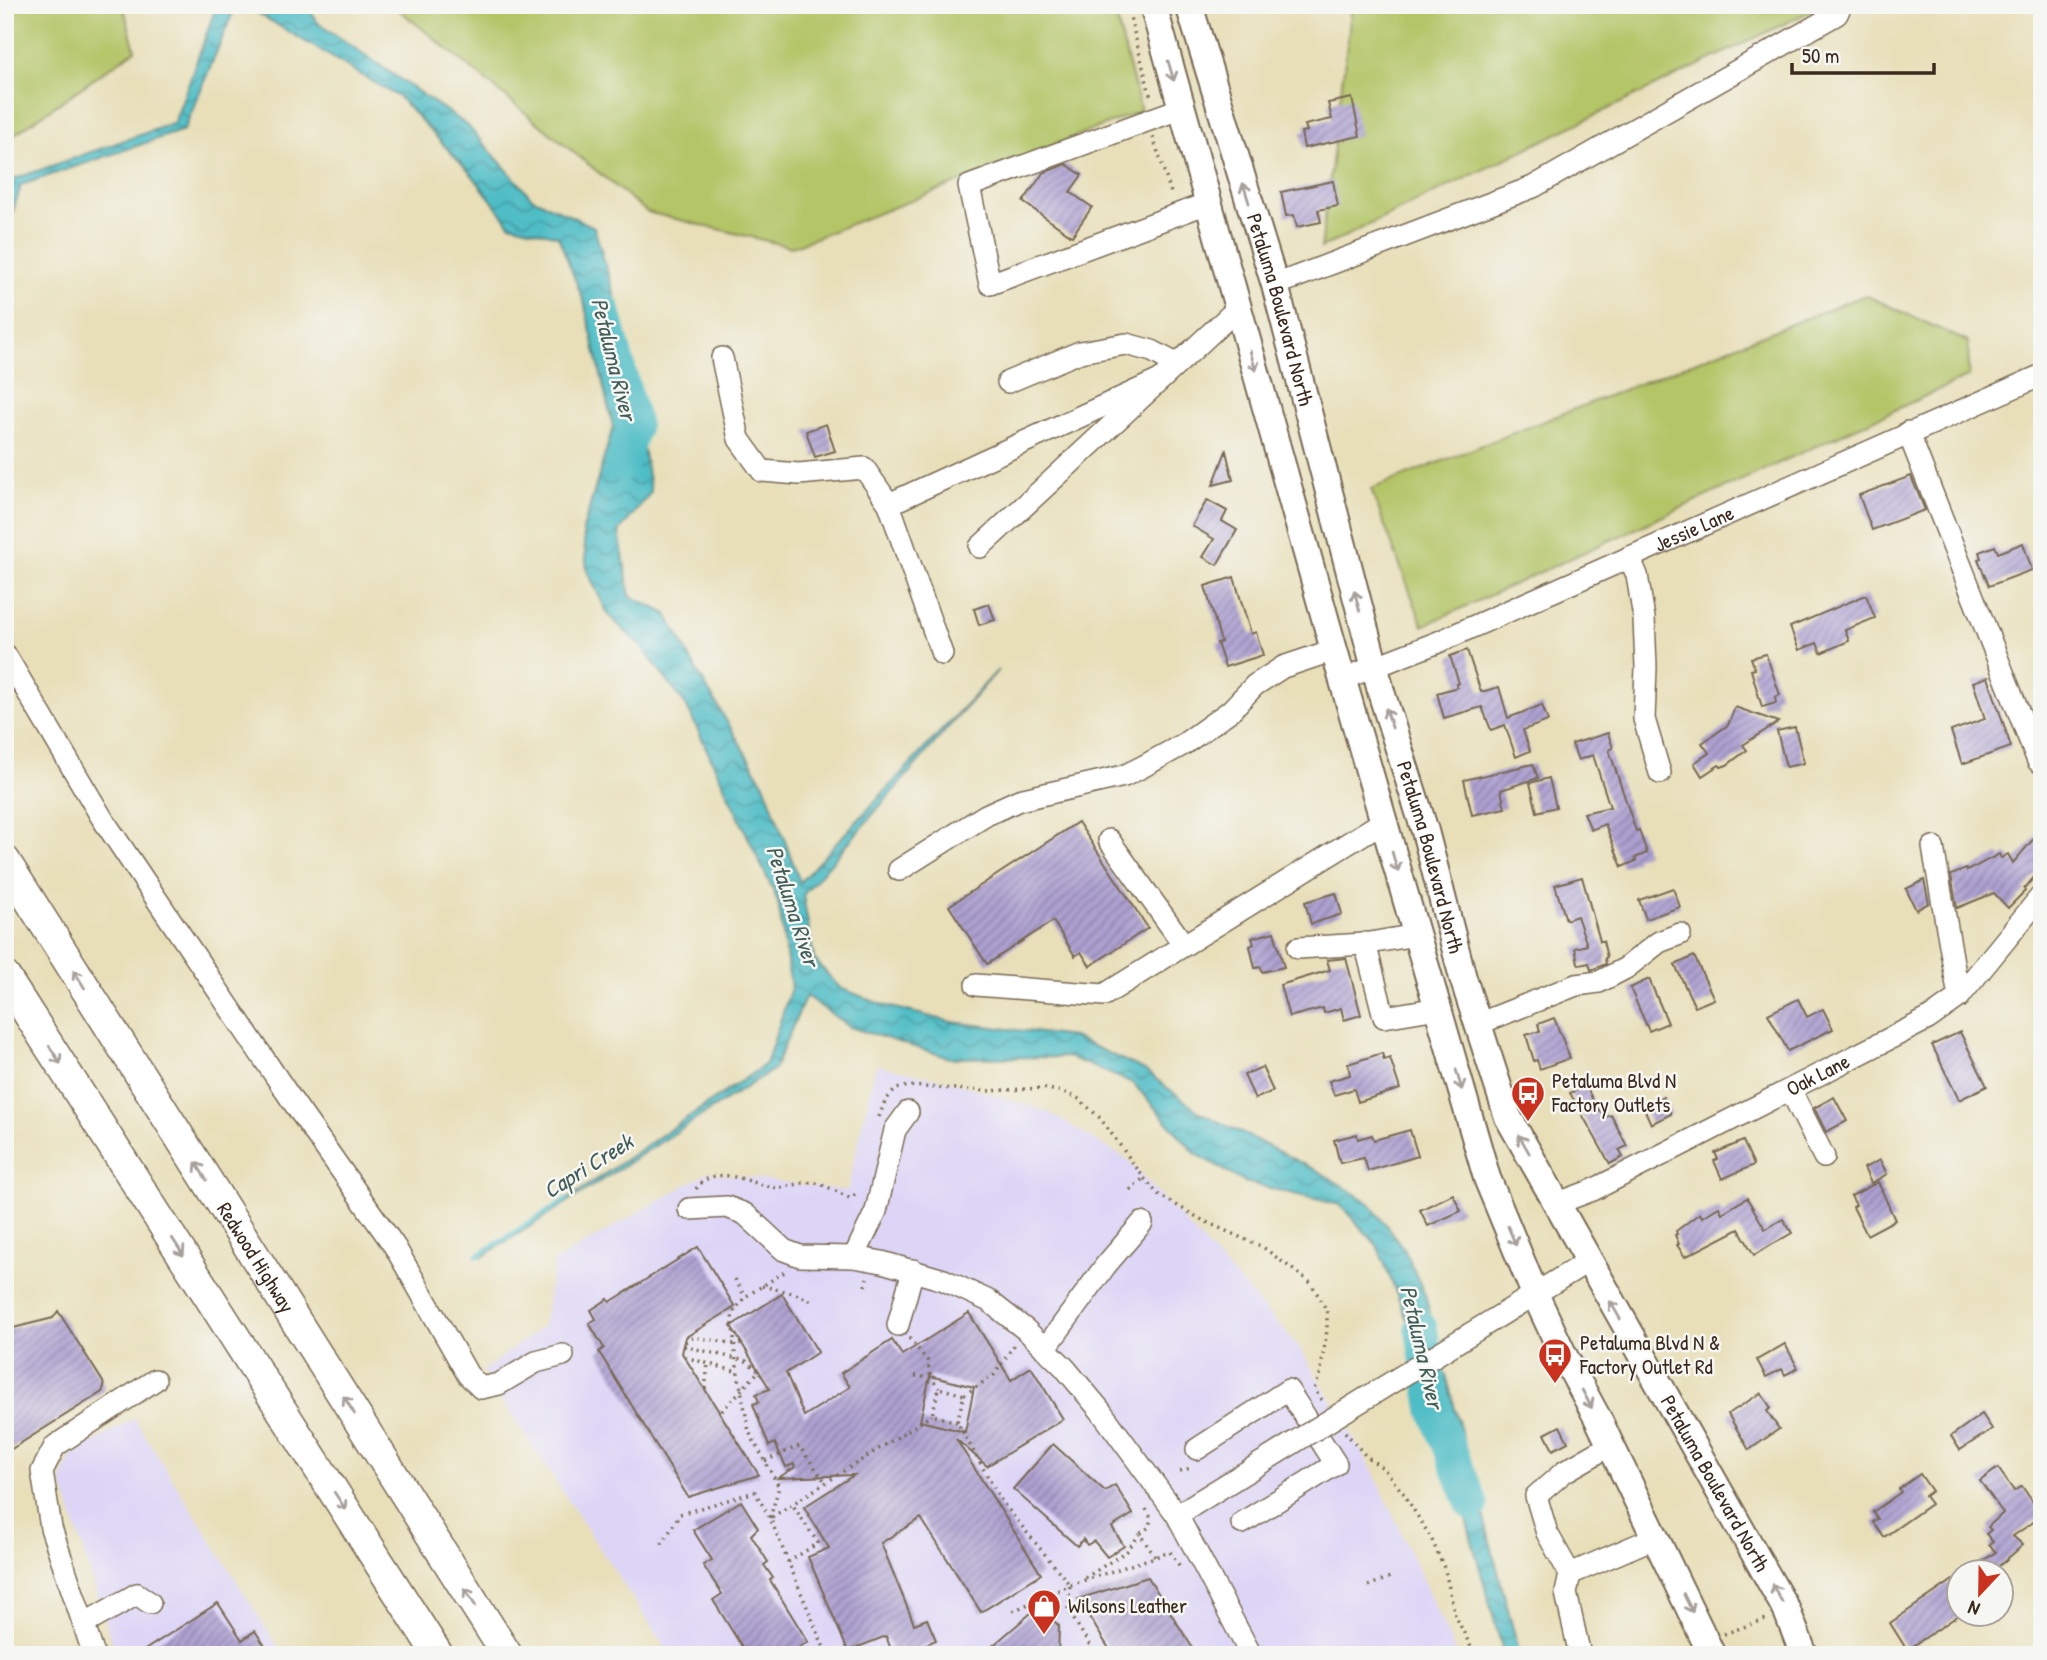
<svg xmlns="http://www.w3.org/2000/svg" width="2047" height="1660" font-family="'Patrick Hand',sans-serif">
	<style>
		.built { fill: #ddd5f6 }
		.grass { fill: #b4c568; stroke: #787843; stroke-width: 2 }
		.water { fill: url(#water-waves); stroke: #457472; stroke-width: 2 }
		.pier { fill: #e8dfb9 }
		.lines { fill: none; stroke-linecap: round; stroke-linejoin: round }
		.stream { stroke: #4fbdc6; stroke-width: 5 }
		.river { stroke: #4fbdc6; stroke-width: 33 }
		.building { fill: url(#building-hatch); fill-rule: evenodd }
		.minor-casing { stroke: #786954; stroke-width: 24 }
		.major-casing { stroke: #786954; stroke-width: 30 }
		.highway-casing { stroke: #786954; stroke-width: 33 }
		.path { stroke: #786954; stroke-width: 3.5; stroke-dasharray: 2 5; stroke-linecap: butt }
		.minor { stroke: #fff; stroke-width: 21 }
		.major { stroke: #fff; stroke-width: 26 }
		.highway { stroke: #fff; stroke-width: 30 }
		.minor-bridge-casing { stroke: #786954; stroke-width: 24; stroke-linecap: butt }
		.minor-bridge { stroke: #fff; stroke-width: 21 }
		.oneway { stroke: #a79f9a }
		.labels { text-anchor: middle; stroke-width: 5; stroke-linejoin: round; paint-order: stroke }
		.street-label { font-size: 21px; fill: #3b2a1e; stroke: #f6f6f2 }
		.poi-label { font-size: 21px; fill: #3b2a1e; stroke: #f6f6f2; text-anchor: start }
		.water-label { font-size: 23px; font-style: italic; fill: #425d59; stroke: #f6f6f2 }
	</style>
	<defs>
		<pattern id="water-waves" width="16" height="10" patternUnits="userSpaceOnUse" patternTransform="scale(1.75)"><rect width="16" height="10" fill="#4fbdc6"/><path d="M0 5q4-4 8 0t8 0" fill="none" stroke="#439aa0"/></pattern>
		<pattern id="building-hatch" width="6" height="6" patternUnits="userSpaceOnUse" patternTransform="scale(1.75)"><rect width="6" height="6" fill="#ada0d1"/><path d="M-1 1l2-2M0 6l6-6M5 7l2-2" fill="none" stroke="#8e83a9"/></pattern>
	</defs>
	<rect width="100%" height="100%" fill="#f6f6f2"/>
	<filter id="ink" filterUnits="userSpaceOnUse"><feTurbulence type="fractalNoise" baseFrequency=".0143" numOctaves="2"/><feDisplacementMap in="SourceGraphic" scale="14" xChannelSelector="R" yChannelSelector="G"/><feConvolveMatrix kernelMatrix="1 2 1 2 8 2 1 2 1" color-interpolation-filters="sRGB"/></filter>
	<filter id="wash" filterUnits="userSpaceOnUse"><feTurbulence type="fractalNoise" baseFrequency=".00686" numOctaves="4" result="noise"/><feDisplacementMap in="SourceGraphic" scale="28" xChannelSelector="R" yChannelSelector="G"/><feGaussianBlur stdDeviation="1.57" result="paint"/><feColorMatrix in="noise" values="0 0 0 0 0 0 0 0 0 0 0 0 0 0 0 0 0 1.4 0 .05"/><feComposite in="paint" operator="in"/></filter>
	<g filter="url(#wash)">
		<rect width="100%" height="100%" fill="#e8dfb9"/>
		<g class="built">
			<polygon points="876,1065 950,1081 1048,1112 1128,1160 1299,1347 1373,1471 1457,1655 670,1655 483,1371 543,1326 554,1262 708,1172 847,1191"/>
			<polygon points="134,1418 283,1655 116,1655 61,1480 71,1456"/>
		</g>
		<g class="grass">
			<polygon points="5,5 123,5 135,50 5,141"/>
			<polygon points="393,5 1113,5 1141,111 792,247 647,212"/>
			<polygon points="1352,5 1818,5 1819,7 1321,248"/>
			<polygon points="1865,295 1968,342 1969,376 1423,626 1371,489"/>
		</g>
		<g class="water">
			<polygon points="217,5 236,5 184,130 21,185 5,238 5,211 14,179 174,123"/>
			<polygon points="244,5 307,5 317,22 468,126 532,198 594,227 617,304 615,382 642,442 651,492 619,532 630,596 667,614 697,671 765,786 800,882 998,670 803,895 814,959 840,988 883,1005 952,1022 1073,1037 1143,1069 1199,1112 1322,1173 1368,1202 1404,1249 1425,1295 1520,1655 1504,1655 1466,1519 1446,1417 1377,1245 1340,1205 1244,1182 1195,1153 1133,1083 1069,1057 950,1058 850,1027 806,996 774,1069 481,1258 766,1064 791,988 778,901 687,707 641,646 609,616 587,571 583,530 613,427 584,302 558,236 510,224 472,175 400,98"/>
		</g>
		<polygon class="pier" points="1436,1322 1448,1371 1429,1383 1411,1338"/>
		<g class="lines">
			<polyline class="stream" points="477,1256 566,1200"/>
			<g class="river">
				<polyline points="604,310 634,425 622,464"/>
				<polyline points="1421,1328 1435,1411 1472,1504"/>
			</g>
		</g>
		<g id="blocks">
			<g class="building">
				<polygon points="1352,98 1360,136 1304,148 1301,132 1307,131 1305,125 1332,119 1328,103"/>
				<polygon points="1066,164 1082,175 1070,192 1092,207 1072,236 1023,202 1043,173"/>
				<polygon points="1333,181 1338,206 1318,210 1321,222 1297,227 1294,215 1286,216 1281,192"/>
				<polygon points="826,424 835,451 815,457 806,431"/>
				<polygon points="1226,451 1233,480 1213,485"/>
				<polygon points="1911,476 1925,510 1872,530 1859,495"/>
				<polygon points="1207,500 1227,511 1222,521 1237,530 1217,565 1203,557 1214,539 1192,526"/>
				<polygon points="2023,543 2032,570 1989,586 1978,559 1981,558 1979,552 1995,546 1998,553"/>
				<polygon points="1234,577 1251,634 1256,632 1263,655 1225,667 1217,643 1221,642 1205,586"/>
				<polygon points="1866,595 1875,618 1845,630 1849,641 1821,653 1817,643 1799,650 1790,627"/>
				<polygon points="989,604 995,620 979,625 974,609"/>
				<polygon points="1467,650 1481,692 1499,687 1508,718 1542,705 1548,721 1523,730 1530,751 1516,757 1505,725 1491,730 1482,707 1444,718 1437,693 1457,687 1456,684 1459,683 1450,656"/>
				<polygon points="1766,654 1780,695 1775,697 1776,703 1762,707 1751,670 1755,669 1751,658"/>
				<polygon points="1988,677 2011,747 1962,764 1951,731 1985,719 1973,682"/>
				<polygon points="1735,707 1778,722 1743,745 1747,750 1727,765 1721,767 1719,765 1702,776 1694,763 1709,753 1702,743 1728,725"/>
				<polygon points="1795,727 1804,763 1786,767 1777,731"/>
				<polygon points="1608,733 1613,748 1609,750 1636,831 1639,830 1647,853 1635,858 1636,861 1622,867 1605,824 1591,830 1584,813 1610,807 1593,755 1578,760 1572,744"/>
				<polygon points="1533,764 1538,778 1501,790 1505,808 1472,815 1464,780"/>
				<polygon points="1549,778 1556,807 1537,812 1530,783"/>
				<polygon points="1078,822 1148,928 1090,966 1081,952 1075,956 1053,921 987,964 949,906"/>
				<polygon points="2042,829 2042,868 2024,889 2025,891 2008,908 1994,893 1957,908 1951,875 1966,869 1967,871 1999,854 2001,858 2008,854 2013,863"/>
				<polygon points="1582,877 1600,941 1603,941 1607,957 1605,958 1606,964 1591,970 1589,963 1580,965 1578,963 1575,948 1587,945 1577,916 1566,920 1555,885"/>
				<polygon points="1924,880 1929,903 1916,910 1906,889"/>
				<polygon points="1673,888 1680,907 1646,919 1639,900"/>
				<polygon points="1336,893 1342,914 1311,924 1305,902"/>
				<polygon points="1274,932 1284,967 1262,972 1261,967 1255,968 1250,946 1254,944 1252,938"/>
				<polygon points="1694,956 1714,999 1695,1007 1675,965"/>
				<polygon points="1346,958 1361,1015 1344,1020 1341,1008 1324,1013 1323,1008 1289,1017 1280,985 1330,970 1327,960"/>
				<polygon points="1649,979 1668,1023 1649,1031 1630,988"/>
				<polygon points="1798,999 1807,1017 1823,1009 1833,1029 1788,1051 1768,1014"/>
				<polygon points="1554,1018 1570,1058 1540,1069 1537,1060 1534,1061 1526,1035 1540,1031 1538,1024"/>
				<polygon points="1960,1032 1987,1086 1959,1100 1932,1045"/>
				<polygon points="1382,1053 1384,1060 1390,1058 1400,1089 1358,1102 1354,1089 1334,1095 1329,1081 1350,1075 1348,1064"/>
				<polygon points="1262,1067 1273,1091 1255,1099 1244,1075"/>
				<polygon points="1585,1085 1599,1111 1601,1110 1606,1117 1611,1115 1627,1146 1619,1150 1623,1157 1610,1164 1570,1093"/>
				<polygon points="1663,1097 1671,1114 1651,1124 1643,1106"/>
				<polygon points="1834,1097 1847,1121 1826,1132 1814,1108"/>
				<polygon points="1410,1130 1418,1156 1368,1171 1364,1158 1340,1163 1334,1140 1357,1134 1358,1139 1372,1135 1374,1140"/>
				<polygon points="1743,1141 1754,1165 1722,1179 1714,1161 1718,1159 1715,1153"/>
				<polygon points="1880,1160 1887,1174 1871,1183 1864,1168"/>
				<polygon points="1878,1182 1895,1220 1867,1235 1853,1207 1856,1205 1851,1196"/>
				<polygon points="1453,1194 1461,1211 1428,1226 1420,1210"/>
				<polygon points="1747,1198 1765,1229 1783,1219 1792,1233 1754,1255 1739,1229 1685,1257 1677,1245 1679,1244 1675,1235 1677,1234 1676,1231 1700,1213 1702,1217 1719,1207 1722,1213"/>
				<polygon points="698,1247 735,1307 686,1337 682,1353 759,1475 688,1497 599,1352 604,1348 589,1323 596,1319 591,1310 608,1299 610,1302"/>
				<path d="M782 1294 818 1352 786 1373 804 1416 850 1387 841 1373 892 1340 902 1355 969 1313 1011 1380 1031 1367 1063 1419 987 1466 956 1439 1041 1574 981 1612 921 1518 881 1543 914 1624 927 1619 936 1640 901 1655H893L886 1636 848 1651 808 1557 829 1548 804 1507 854 1475 778 1478 795 1467 794 1464 786 1467 775 1443 769 1446 753 1404 759 1402 756 1394 770 1389 731 1326ZM930 1376 974 1387 965 1432 920 1421Z"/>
				<polygon points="58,1311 103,1382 104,1387 102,1392 5,1453 5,1330 53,1318"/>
				<polygon points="1785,1344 1798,1368 1785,1375 1782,1369 1766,1377 1757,1360"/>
				<polygon points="1761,1393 1771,1408 1767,1411 1779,1429 1749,1450 1728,1414"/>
				<polygon points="1982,1414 1992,1429 1960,1450 1951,1436"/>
				<polygon points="1560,1426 1568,1442 1553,1450 1545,1434"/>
				<polygon points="1053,1444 1105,1491 1115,1485 1133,1514 1112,1527 1124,1546 1107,1557 1094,1541 1087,1545 1083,1539 1077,1546 1013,1489"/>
				<polygon points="1998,1468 2014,1491 2022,1486 2042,1516 2013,1536 2023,1545 1992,1572 1965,1572 1996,1552 1989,1545 1993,1542 1986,1534 1991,1530 1988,1527 2003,1513 1980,1481"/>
				<polygon points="1920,1474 1932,1491 1925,1496 1931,1504 1884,1537 1873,1522 1878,1519 1873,1512 1901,1492 1899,1489"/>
				<polygon points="741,1501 758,1528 751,1535 768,1562 764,1565 773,1578 770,1580 808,1642 786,1655 747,1655 713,1600 722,1594 703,1565 712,1560 693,1530"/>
				<polygon points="1959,1576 1959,1615 1907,1650 1890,1623"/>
				<polygon points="1148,1577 1197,1655 1113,1655 1078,1599"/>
				<polygon points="218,1603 242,1640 255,1631 271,1655 137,1655"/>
				<polygon points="1031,1613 1047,1614 1059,1626 1058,1655 982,1655"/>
			</g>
		</g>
	</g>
	<g filter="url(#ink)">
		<use href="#blocks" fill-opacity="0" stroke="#786954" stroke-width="2"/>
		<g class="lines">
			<g class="minor-casing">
				<g id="minor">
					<polyline points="1182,108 969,186 990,284 1208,203"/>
					<polyline points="1275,285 1533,187 1837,14 1841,5"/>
					<polyline points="722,358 739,439 762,471 799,474 864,468 889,504"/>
					<polyline points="1008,382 1080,352 1126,344 1152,351 1176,364"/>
					<polyline points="1908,432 2038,761 2042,763"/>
					<polyline points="980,547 1238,308"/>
					<polyline points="1629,557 1637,575 1644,618 1646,667 1644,719 1660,773"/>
					<polyline points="5,654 102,818 291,1099 395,1247 468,1375 481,1388 499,1384 536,1362 563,1355"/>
					<polyline points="942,654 889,504 1160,380"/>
					<path id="s1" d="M1343 679 1436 643 2042 375"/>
					<polyline points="1109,840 1184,945"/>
					<polyline points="1933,847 1959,997"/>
					<polyline points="899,870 986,815 1019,800 1124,776 1142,767 1184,744 1230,711 1255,685 1283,667 1334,650"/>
					<polyline points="1365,943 1384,1017 1438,1008"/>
					<polyline points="1298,948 1364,944 1416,935"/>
					<polyline points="976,985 1104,995 1384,821"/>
					<polyline points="1478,1024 1576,985 1599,982 1626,968 1659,942 1680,934"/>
					<polyline points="1791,1091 1824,1157"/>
					<path id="s2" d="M1558 1203 1593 1190 1928 1019 1959 997 2042 895"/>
					<polyline points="689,1209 727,1207 745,1214 784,1250 800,1256 854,1257 882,1262 944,1280 989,1301 1026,1330 1064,1367 1100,1410 1177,1515 1251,1655"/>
					<polyline points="854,1257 876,1211 895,1130 908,1112"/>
					<polyline points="898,1325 913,1270"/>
					<polyline points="1470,1334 1590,1260"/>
					<polyline points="1045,1349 1106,1265 1142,1223"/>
					<polyline points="1197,1449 1288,1390 1336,1464 1242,1523"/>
					<polyline points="1177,1515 1293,1443"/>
					<polyline points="1570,1574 1547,1533 1536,1496 1564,1472 1611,1445"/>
					<polyline points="84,1624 137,1594 150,1603"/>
					<polyline points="94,1655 51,1528 42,1471 55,1446 155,1380"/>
					<polyline points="1580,1655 1566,1593 1570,1574 1656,1537"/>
				</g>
			</g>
			<g class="major-casing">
				<g id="major">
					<polyline points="1153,5 1334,650 1487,1178 1535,1294 1563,1354 1597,1417 1712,1655"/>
					<path id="s3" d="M1189 5 1275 285 1382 695 1425 831 1463 978 1508 1117 1787 1611 1804 1655"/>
				</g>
			</g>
			<g class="highway-casing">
				<g id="highway">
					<path id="s4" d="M5 861 507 1655"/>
					<polyline points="5,977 438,1655"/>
				</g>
			</g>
			<g class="path">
				<polyline points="1127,5 1151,98"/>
				<polyline points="1153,137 1172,196"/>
				<polyline points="879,1117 885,1101 896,1089 909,1086 987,1091 1042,1088 1063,1092 1079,1099 1100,1118 1144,1178 1159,1195 1204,1221 1264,1248 1311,1283 1327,1311 1327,1330 1320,1376 1314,1389 1324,1403"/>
				<path d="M696 1189C715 1162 747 1183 772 1187 786 1190 801 1180 815 1183 827 1185 838 1193 850 1198L859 1192"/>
				<polyline points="1130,1190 1144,1178"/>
				<polyline points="735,1279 745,1297"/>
				<polyline points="762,1286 793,1293 815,1302"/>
				<polyline points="865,1286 867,1278"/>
				<polyline points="909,1338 927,1360 931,1378"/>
				<polyline points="685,1342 694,1337 735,1344 741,1343"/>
				<polyline points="684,1346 746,1361 759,1371 720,1413"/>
				<polyline points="685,1357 738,1372"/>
				<polyline points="915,1376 931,1378 939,1388"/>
				<polyline points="705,1389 708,1364"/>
				<polyline points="964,1395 994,1375 1014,1345"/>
				<polyline points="957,1422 932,1415 939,1388 964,1395 957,1422 1002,1502 1070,1585 1068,1610 1096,1655"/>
				<polyline points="1345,1432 1366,1456 1383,1468 1404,1494 1431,1538 1445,1570 1455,1615 1475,1655"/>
				<polyline points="765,1461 799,1446 826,1483"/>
				<polyline points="1180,1471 1191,1468"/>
				<polyline points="1146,1509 1151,1518 1149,1527 1140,1534 1155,1557"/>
				<polyline points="772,1517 932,1415"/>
				<polyline points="770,1518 779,1487 749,1432 736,1362 732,1314 745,1297 786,1271"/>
				<polyline points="662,1544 680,1514 755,1492 770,1518 827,1655"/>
				<polyline points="788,1562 818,1543 792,1504"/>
				<polyline points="1085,1578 1127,1551 1140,1534"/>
				<polyline points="1368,1586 1393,1576"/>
				<polyline points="1013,1611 1070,1585 1170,1552 1181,1568"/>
				<polyline points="1724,1634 1766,1619"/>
			</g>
			<use href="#minor" class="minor"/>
			<use href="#major" class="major"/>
			<use href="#highway" class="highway"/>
			<g class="minor-bridge-casing">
				<polyline id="minor-bridge" points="1293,1443 1470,1334"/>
			</g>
			<use href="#minor-bridge" class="minor-bridge"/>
		</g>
		<defs><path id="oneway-shaft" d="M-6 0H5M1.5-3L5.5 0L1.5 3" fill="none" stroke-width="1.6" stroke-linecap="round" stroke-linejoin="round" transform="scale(1.75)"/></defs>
		<g class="oneway">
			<use href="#oneway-shaft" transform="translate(1171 71) rotate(74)"/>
			<use href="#oneway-shaft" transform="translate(1246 193) rotate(-107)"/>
			<use href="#oneway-shaft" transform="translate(1253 361) rotate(74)"/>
			<use href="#oneway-shaft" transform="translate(1357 601) rotate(-105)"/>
			<use href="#oneway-shaft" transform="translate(1389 718) rotate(-108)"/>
			<use href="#oneway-shaft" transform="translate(1395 862) rotate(74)"/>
			<use href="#oneway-shaft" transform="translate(79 979) rotate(-122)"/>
			<use href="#oneway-shaft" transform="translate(55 1055) rotate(57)"/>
			<use href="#oneway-shaft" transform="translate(1459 1080) rotate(74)"/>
			<use href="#oneway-shaft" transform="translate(1524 1144) rotate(-120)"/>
			<use href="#oneway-shaft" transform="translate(201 1171) rotate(-122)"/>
			<use href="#oneway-shaft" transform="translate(1512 1236) rotate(67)"/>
			<use href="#oneway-shaft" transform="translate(178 1247) rotate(57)"/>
			<use href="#oneway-shaft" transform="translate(1615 1310) rotate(-120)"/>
			<use href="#oneway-shaft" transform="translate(1587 1399) rotate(62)"/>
			<use href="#oneway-shaft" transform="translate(349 1405) rotate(-122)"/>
			<use href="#oneway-shaft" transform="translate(340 1501) rotate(57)"/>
			<use href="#oneway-shaft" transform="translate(1777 1593) rotate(-120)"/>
			<use href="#oneway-shaft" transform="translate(470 1597) rotate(-122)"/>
			<use href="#oneway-shaft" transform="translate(1688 1603) rotate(64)"/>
		</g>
	</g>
	<defs>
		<g id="bus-pin" transform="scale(1.75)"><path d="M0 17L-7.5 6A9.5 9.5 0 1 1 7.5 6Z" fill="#c8321e" stroke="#f6f6f2"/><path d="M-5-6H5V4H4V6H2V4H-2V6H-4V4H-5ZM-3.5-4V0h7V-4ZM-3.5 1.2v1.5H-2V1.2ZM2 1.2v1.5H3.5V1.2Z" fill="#fff"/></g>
		<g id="shop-pin" transform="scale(1.75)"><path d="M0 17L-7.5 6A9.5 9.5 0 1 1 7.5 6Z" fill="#c8321e" stroke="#f6f6f2"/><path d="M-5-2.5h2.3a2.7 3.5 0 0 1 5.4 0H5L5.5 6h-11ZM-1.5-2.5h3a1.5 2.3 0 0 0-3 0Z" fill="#fff"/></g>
	</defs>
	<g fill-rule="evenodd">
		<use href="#bus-pin" x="1528" y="1093"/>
		<use href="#bus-pin" x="1555" y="1355"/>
		<use href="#shop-pin" x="1044" y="1606"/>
	</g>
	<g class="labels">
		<g class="street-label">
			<text dy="7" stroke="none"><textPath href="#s3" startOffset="318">Petaluma Boulevard North</textPath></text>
			<text dy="7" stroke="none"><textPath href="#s1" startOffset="382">Jessie Lane</textPath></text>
			<text dy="7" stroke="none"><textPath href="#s3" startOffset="886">Petaluma Boulevard North</textPath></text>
			<text dy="7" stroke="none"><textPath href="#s2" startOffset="290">Oak Lane</textPath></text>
			<text dy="7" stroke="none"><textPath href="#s4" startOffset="469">Redwood Highway</textPath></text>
			<text dy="7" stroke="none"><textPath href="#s3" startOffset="1578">Petaluma Boulevard North</textPath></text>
		</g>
		<g class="poi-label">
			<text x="1552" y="1088">Petaluma Blvd N<tspan x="1552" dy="24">Factory Outlets</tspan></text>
			<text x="1580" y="1350">Petaluma Blvd N &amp;<tspan x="1580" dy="24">Factory Outlet Rd</tspan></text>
			<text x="1068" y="1613">Wilsons Leather</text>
		</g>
		<g class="water-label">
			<text transform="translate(614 359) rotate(76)" y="8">Petaluma River</text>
			<text transform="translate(793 906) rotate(72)" y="8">Petaluma River</text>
			<text transform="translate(588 1166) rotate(-32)" y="8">Capri Creek</text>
			<text transform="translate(1422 1347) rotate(77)" y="8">Petaluma River</text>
		</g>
	</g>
	<rect width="2047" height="1660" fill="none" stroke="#f6f6f2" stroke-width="28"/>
	<g transform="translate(1980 1593) rotate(202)"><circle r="33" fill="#f6f6f2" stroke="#aba49d" stroke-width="2"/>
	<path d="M0-5L12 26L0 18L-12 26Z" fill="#c8321e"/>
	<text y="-10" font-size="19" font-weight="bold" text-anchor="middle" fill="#3b2a1e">N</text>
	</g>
	<path d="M1792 63v10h142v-10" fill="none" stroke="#3b2a1e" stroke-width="3.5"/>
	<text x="1802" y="63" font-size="21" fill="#3b2a1e" stroke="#f6f6f2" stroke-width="5" paint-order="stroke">50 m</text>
</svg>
